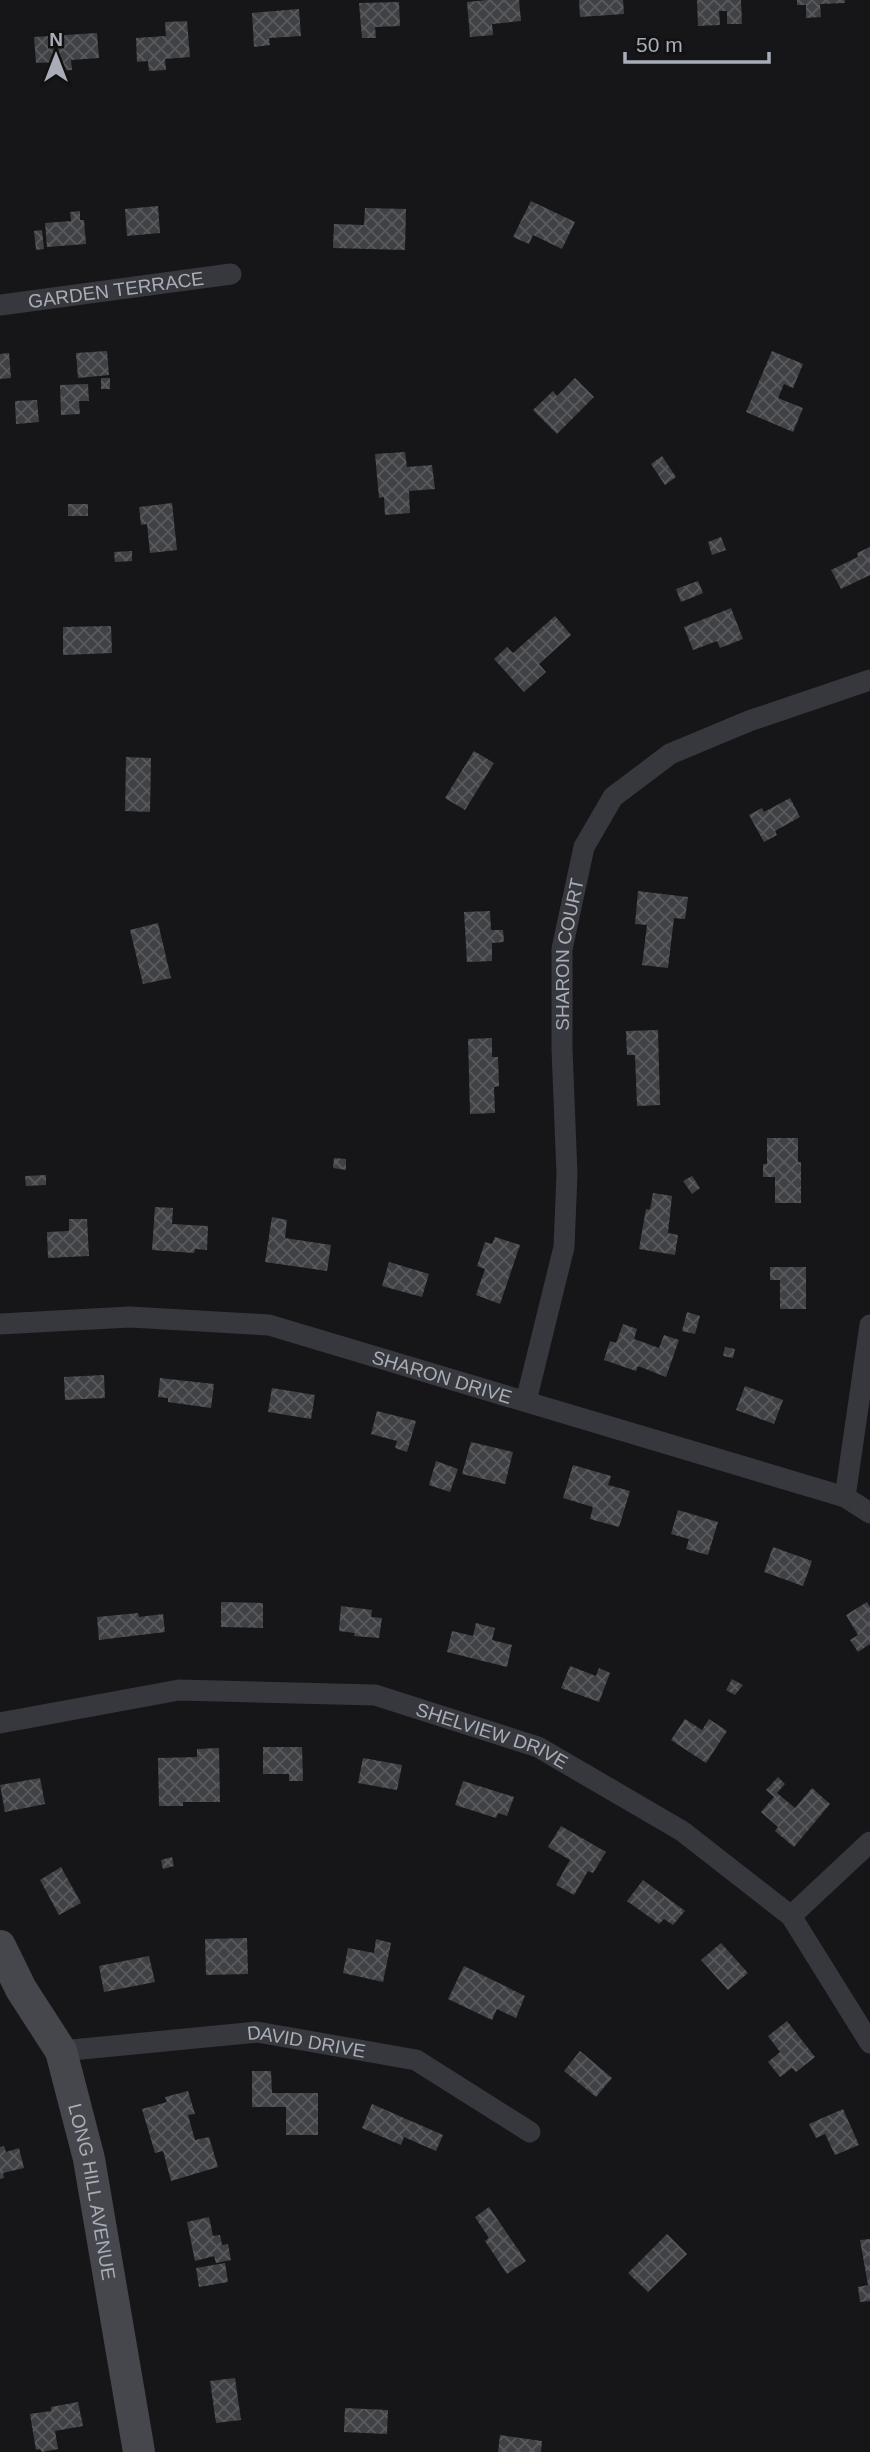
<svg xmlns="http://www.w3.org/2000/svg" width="870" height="2452" font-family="Arial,sans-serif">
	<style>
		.building { fill: url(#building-cross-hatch) }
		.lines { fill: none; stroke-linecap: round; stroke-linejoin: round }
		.street { stroke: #37383d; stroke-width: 21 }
		.secondary { stroke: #45474d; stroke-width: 32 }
		.labels { text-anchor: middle; stroke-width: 5; stroke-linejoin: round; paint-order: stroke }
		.street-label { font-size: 19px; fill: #a8adb8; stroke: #111113 }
	</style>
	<defs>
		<pattern id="building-cross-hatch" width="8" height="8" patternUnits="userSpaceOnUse" patternTransform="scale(1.75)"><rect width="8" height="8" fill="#404145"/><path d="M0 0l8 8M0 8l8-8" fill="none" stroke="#595a5e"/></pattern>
	</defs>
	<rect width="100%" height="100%" fill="#161618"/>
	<g class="building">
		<polygon points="487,0 519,0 521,21 492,24 493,35 470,37 467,2"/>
		<polygon points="579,0 623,0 624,14 580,17"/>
		<polygon points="697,0 741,0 742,24 727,24 727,11 719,11 720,25 698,26"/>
		<polygon points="797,0 845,0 845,3 820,4 821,17 806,18 806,5 797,5"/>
		<polygon points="399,2 400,26 375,27 376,38 362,38 359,3"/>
		<polygon points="299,9 301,36 269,38 270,45 254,47 252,13"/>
		<polygon points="187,21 190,57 165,59 166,70 149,71 148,61 137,62 136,38 166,36 165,22"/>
		<polygon points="97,33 99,58 71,60 72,70 59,71 59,62 36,63 34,37"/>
		<polygon points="531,201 575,222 562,249 533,235 529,244 513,237"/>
		<polygon points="158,206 160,233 127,236 125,209"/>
		<polygon points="365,208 406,209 405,250 333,248 334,224 364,225"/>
		<polygon points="80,211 80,220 84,220 86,244 47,247 45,223 71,221 70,212"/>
		<polygon points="42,230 44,249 36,250 34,231"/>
		<polygon points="107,351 109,375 78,378 76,353"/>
		<polygon points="772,351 803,364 793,388 784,384 778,398 803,408 793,432 746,412"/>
		<polygon points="9,353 11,378 0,379 0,354"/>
		<rect x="101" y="378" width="9" height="11"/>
		<polygon points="575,378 594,397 557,434 533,410 553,391 557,396"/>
		<polygon points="88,384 89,401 79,401 80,414 61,415 60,385"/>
		<polygon points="37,400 39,422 16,424 15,401"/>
		<polygon points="405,452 407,467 432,465 435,489 409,491 410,513 385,515 384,497 379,498 375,454"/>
		<polygon points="662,456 676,477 665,485 651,464"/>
		<polygon points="172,503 177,550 150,553 147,524 141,525 139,507"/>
		<rect x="68" y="504" width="20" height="12"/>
		<polygon points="721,537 726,550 712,555 708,542"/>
		<polygon points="870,547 870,575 841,589 831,570 858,557 857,553"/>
		<polygon points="132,551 132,561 115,562 114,552"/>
		<polygon points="698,581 703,593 681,602 676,589"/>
		<polygon points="731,608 743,639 720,648 717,641 693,650 684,627"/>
		<polygon points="555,616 571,635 539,664 546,672 524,692 494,659 507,647 513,653"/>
		<polygon points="111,626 112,653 63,655 63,627"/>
		<polygon points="474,751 494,763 465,810 445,798"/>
		<polygon points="126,757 151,758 150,812 125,811"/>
		<polygon points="790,798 800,817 775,831 777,835 764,842 749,815 762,808 764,812"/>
		<polygon points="638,891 688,897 685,919 674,918 668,968 642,965 647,925 635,924"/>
		<polygon points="490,911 491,930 503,930 504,942 492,943 492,961 467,962 464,912"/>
		<polygon points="158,923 171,978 143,984 130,930"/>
		<polygon points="658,1030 660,1105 637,1106 635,1055 627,1055 626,1031"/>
		<polygon points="492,1038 492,1057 498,1057 499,1086 494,1087 495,1113 470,1114 468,1039"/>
		<polygon points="767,1138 798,1138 798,1162 801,1162 801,1203 775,1203 775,1177 763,1177 763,1164 767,1164"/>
		<polygon points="334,1158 346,1159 346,1170 333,1168"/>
		<polygon points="46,1175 46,1185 26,1186 25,1176"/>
		<polygon points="692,1176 700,1188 692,1194 683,1181"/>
		<polygon points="653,1193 672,1196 668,1233 678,1235 675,1255 639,1249 646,1209 650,1210"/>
		<polygon points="155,1207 173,1208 172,1224 208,1226 207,1250 195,1249 194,1253 152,1250"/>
		<polygon points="272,1217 287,1220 285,1238 331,1245 327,1271 265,1262"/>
		<polygon points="69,1219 87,1219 89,1256 48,1258 47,1232 69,1231"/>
		<polygon points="495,1237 520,1245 500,1304 476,1295 485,1269 477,1266 485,1242 492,1244"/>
		<polygon points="389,1262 429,1274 422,1297 382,1286"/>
		<polygon points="770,1267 806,1267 806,1309 780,1309 780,1280 770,1280"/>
		<polygon points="687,1312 700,1316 695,1334 682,1331"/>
		<polygon points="623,1324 637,1329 634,1339 659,1348 664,1335 679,1340 666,1377 638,1366 636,1371 604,1360 610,1341 616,1343"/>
		<polygon points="725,1347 735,1349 733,1358 723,1356"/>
		<polygon points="104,1375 105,1398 65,1400 64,1377"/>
		<polygon points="160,1378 214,1384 211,1408 168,1402 168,1398 158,1397"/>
		<polygon points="745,1386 783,1400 774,1424 736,1410"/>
		<polygon points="272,1388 315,1395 311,1419 268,1412"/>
		<polygon points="377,1411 416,1421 407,1452 395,1448 397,1441 371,1434"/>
		<polygon points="471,1442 513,1452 505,1484 462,1474"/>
		<polygon points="436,1461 458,1469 450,1492 429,1485"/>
		<polygon points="573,1465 611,1476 608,1485 630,1491 619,1527 590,1519 593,1507 563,1498"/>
		<polygon points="678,1510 718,1522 708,1555 686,1549 689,1539 671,1534"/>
		<polygon points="773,1547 812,1561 803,1586 764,1572"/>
		<polygon points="221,1602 263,1603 263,1628 221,1627"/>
		<polygon points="867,1602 870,1607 870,1644 858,1652 850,1640 858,1635 846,1615"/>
		<polygon points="341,1606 372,1610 371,1617 382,1618 379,1638 354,1636 355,1633 339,1631"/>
		<polygon points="138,1613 139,1617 163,1614 165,1632 99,1640 97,1617"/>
		<polygon points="476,1623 495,1628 492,1640 512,1645 507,1667 447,1652 452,1631 473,1636"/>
		<polygon points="570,1666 596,1676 599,1668 610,1673 599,1702 561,1688"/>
		<polygon points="732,1679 743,1685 735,1695 726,1690"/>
		<polygon points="685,1719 702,1730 709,1719 727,1731 706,1763 671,1740"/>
		<polygon points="263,1747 302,1747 303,1781 289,1781 289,1774 263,1774"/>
		<polygon points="219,1748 220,1802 183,1802 183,1806 159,1806 158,1758 197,1757 197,1749"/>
		<polygon points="363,1758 402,1765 397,1790 358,1783"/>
		<polygon points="778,1777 785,1784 777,1793 795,1808 812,1788 830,1804 794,1847 775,1831 778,1827 761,1812 774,1797 766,1790"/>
		<polygon points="40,1778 45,1804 5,1812 0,1785"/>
		<polygon points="463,1781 514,1797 507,1816 498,1813 496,1818 455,1805"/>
		<polygon points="561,1826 606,1852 593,1873 588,1871 574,1895 556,1885 570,1860 548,1847"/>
		<polygon points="172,1857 174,1866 163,1869 161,1860"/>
		<polygon points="61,1867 81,1903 59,1915 40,1880"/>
		<polygon points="643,1880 685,1911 673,1925 664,1919 659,1924 627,1901"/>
		<polygon points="247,1938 248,1974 206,1975 205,1939"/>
		<polygon points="376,1939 391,1943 383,1982 343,1973 348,1948 374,1953"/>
		<polygon points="721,1943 748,1973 728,1990 701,1960"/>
		<polygon points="149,1956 155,1982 104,1992 99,1966"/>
		<polygon points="464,1966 525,1996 516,2018 497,2009 492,2020 448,1999"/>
		<polygon points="787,2021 815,2057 796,2072 792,2068 780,2077 768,2062 780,2052 768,2036"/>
		<polygon points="580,2051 612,2078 596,2097 564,2071"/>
		<polygon points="252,2071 271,2071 272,2093 318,2093 318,2135 286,2135 286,2107 252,2107"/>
		<polygon points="188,2091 195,2114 188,2115 195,2140 209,2137 218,2167 171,2181 163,2151 155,2153 142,2109 167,2102 165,2097"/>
		<polygon points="372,2104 443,2135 436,2151 404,2137 401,2145 362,2128"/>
		<polygon points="843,2109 859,2145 835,2155 825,2134 816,2138 809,2124"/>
		<polygon points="4,2146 6,2152 19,2148 24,2168 3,2173 4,2178 0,2179 0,2147"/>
		<polygon points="489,2207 526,2261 507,2274 485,2241 489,2238 475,2217"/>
		<polygon points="209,2217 213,2236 220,2235 222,2245 228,2244 231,2260 216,2263 214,2256 195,2261 187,2222"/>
		<polygon points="667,2234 687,2254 648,2292 628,2273"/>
		<polygon points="870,2239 870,2301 860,2302 858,2287 868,2285 860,2240"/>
		<polygon points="225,2263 228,2282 199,2287 196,2268"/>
		<polygon points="235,2378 241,2420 216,2423 210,2381"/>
		<polygon points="78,2402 83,2426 55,2431 58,2449 42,2452 40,2449 36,2450 30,2414 51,2411 51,2407"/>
		<polygon points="345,2408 388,2410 387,2434 344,2432"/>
		<polygon points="500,2435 542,2441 541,2452 498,2452"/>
	</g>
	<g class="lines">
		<g class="street">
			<path id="s1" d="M0 305 231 274"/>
			<path id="s2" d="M0 1324 130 1317 269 1325 845 1497 870 1513"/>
			<path id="s3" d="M526 1401 564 1247 567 1174 562 1049V949L584 847 613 797 670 754 749 721 870 680"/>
			<polyline points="845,1497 870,1325"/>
			<path id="s4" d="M0 1723 179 1690 375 1695 538 1747 682 1831 791 1916 870 2043"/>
			<polyline points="791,1916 870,1842"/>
			<path id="s5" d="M61 2051 257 2032 416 2060 530 2132"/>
		</g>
		<path class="secondary" id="s6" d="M0 1946 21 1989 61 2051 89 2159 139 2452"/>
	</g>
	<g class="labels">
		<g class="street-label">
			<text dy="7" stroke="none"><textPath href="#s1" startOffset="117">GARDEN TERRACE</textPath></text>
			<text dy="7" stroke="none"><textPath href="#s3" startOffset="452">SHARON COURT</textPath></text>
			<text dy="7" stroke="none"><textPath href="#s2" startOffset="450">SHARON DRIVE</textPath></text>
			<text dy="7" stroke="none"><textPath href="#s4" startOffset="502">SHELVIEW DRIVE</textPath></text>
			<text dy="7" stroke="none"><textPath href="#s5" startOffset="247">DAVID DRIVE</textPath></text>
			<text dy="7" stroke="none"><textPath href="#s6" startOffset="266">LONG HILL AVENUE</textPath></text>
		</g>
	</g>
	<g transform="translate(56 56)" stroke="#111113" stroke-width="5" paint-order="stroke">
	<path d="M0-5L12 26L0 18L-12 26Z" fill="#a8adb8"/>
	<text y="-10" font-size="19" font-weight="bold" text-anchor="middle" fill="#a8adb8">N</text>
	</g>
	<path d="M625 52v10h144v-10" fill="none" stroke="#a8adb8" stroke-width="3.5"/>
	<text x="636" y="52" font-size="21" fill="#a8adb8" stroke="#111113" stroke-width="5" paint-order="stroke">50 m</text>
</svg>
